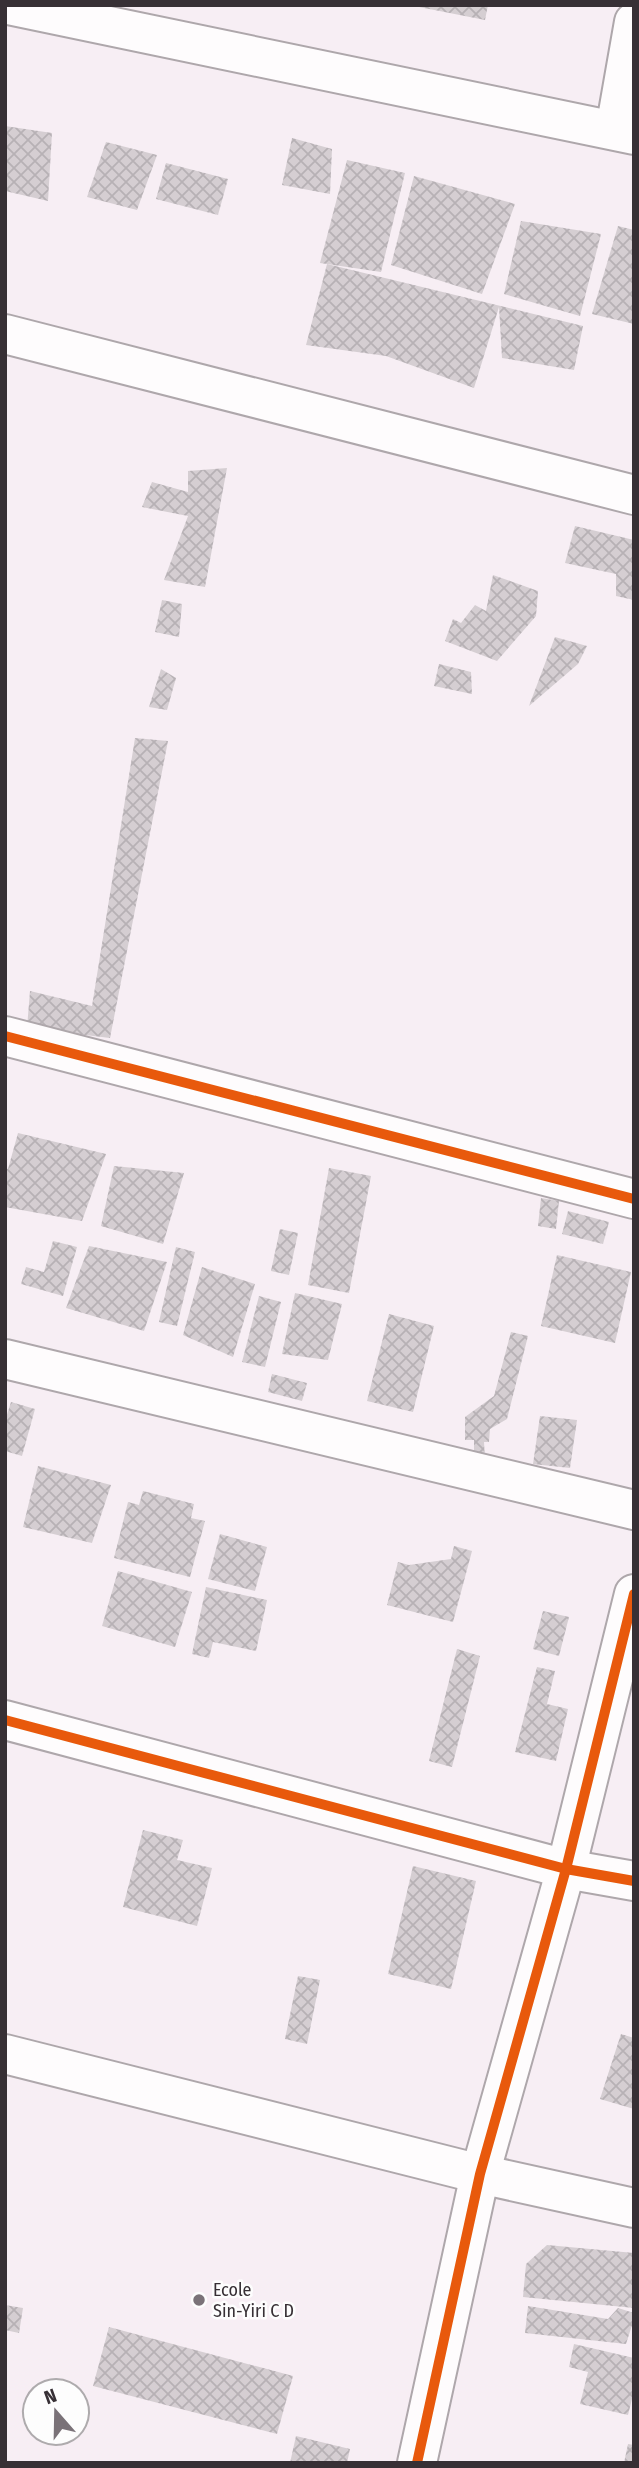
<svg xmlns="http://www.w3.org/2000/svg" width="639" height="2468" font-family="'Fira Sans Condensed',sans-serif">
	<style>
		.building { fill: url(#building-cross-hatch) }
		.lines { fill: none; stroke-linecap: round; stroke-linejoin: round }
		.minor-casing { stroke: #aea7ab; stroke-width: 42 }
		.minor { stroke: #fefcfd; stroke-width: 38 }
		.cycleway-casing { stroke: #fdfdfd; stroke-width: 15 }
		.cycleway { stroke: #e8590c; stroke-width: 10 }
		.poi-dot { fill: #7a7278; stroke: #fdfdfd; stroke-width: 2.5 }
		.labels { text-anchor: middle; stroke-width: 5; stroke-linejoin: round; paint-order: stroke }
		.poi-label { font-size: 18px; fill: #373035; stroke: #fdfdfd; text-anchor: start }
	</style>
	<defs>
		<pattern id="building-cross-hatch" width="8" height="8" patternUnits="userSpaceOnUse" patternTransform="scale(1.75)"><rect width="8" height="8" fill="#d5ced2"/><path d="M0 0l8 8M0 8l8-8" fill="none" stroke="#b7b1b5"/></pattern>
	</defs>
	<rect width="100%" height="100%" fill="#f7eef4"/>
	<g class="building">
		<polygon points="409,5 488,5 485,20"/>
		<polygon points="5,126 52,133 48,201 5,191"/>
		<polygon points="292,138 332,149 330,194 282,185"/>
		<polygon points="106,142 157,155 137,210 87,197"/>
		<polygon points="347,160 405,173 381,272 320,263"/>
		<polygon points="166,163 228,179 218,215 156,199"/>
		<polygon points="414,176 515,204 482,294 391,265"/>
		<polygon points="521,221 601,234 580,316 504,294"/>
		<polygon points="618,226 634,230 634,324 592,314"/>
		<polygon points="327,264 583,326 574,370 502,358 499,307 474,388 386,356 306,345"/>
		<polygon points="227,468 205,587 164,580 188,516 142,507 152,482 188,492 188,471"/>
		<polygon points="575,526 634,540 634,600 616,596 616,574 565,563"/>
		<polygon points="493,575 538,591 536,616 497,661 445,641 453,619 461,623 475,605 486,611"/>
		<polygon points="162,600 182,604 179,637 155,632"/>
		<polygon points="555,637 587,646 578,664 529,706"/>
		<polygon points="439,664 471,672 472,694 434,686"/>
		<polygon points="161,669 176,678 167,710 149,707"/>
		<polygon points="135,738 168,741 110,1038 27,1028 30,991 92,1006"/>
		<polygon points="18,1133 106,1154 82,1221 5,1207 5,1168 8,1169"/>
		<polygon points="114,1166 184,1173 163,1244 101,1226"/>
		<polygon points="329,1168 371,1176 349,1293 308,1285"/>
		<polygon points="541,1198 559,1201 556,1229 538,1226"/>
		<polygon points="568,1211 609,1222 603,1244 562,1234"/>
		<polygon points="280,1229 298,1233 289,1275 271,1271"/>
		<polygon points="53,1241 77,1247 63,1296 21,1284 26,1267 44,1272"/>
		<polygon points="89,1246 167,1262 144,1331 66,1308"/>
		<polygon points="176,1247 195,1252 177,1326 159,1322"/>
		<polygon points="557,1255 631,1272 615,1343 541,1326"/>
		<polygon points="202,1267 255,1284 233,1357 183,1335"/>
		<polygon points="295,1293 342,1304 328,1360 282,1354"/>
		<polygon points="259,1296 281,1302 265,1367 242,1362"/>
		<polygon points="389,1314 434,1326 413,1412 367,1401"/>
		<polygon points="511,1332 528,1336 507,1419 490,1429 489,1442 484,1442 485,1460 474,1460 474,1440 465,1440 465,1417 494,1396"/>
		<polygon points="272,1374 307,1383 302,1401 268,1392"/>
		<polygon points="11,1402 35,1409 22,1456 5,1451 5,1421"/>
		<polygon points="540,1416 577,1420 570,1468 533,1464"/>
		<polygon points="38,1466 111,1485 92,1543 23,1527"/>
		<polygon points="143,1491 194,1504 191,1518 205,1521 190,1577 114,1558 128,1502 139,1505"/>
		<polygon points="220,1534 267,1547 255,1591 208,1579"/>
		<polygon points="454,1546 472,1551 453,1622 387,1605 398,1562 409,1565 451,1559"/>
		<polygon points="118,1571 192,1592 175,1647 102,1626"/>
		<polygon points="206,1587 267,1600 256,1651 213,1642 209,1658 192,1654"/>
		<polygon points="543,1611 569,1617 559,1656 533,1649"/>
		<polygon points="457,1649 480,1656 452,1767 429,1761"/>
		<polygon points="537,1667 555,1671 547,1704 568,1709 556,1761 515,1752"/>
		<polygon points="143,1830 183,1840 177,1860 212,1868 197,1926 123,1907"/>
		<polygon points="413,1866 476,1881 451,1989 388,1974"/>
		<polygon points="298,1976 320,1980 307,2044 285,2039"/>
		<polygon points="621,2034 634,2038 634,2109 600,2099"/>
		<polygon points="547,2245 634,2253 634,2308 523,2297 526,2264"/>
		<polygon points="5,2305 23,2308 19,2333 5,2330"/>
		<polygon points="528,2306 608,2319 618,2308 634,2313 634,2319 626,2344 525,2333"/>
		<polygon points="109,2327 293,2376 277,2434 93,2386"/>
		<polygon points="574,2344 634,2358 634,2391 628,2415 580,2404 588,2372 569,2367"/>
		<polygon points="296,2436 350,2449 347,2463 290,2463"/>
		<polygon points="628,2444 634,2445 634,2463 624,2463"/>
	</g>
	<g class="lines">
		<g class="minor-casing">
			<g id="minor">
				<polyline points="8,5 634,135"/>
				<polyline points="615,130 634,22"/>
				<polyline points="5,334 634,495"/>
				<polyline points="5,1036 634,1199"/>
				<polyline points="5,1359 634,1510"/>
				<polyline points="5,1720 566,1869 634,1881"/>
				<polyline points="5,2054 480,2174 634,2208"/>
				<polyline points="417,2463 480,2174 566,1869 634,1594"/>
			</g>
		</g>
		<use href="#minor" class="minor"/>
		<g class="cycleway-casing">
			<g id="cycleway">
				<polyline points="5,1036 634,1199"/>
				<polyline points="5,1720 566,1869 634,1881"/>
				<polyline points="417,2463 480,2174 566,1869 634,1594"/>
			</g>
		</g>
		<use href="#cycleway" class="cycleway"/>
	</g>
	<circle class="poi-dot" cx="199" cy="2300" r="7"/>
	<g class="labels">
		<g class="poi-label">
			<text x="213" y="2296">Ecole<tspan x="213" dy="21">Sin-Yiri C D</tspan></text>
		</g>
	</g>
	<rect width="639" height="2468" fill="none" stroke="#373035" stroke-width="14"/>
	<g transform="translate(56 2412) rotate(340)"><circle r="33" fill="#fdfdfd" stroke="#aeabad" stroke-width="2"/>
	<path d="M0-5L12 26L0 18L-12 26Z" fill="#7a7278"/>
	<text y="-10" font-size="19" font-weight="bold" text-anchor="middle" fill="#373035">N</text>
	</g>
</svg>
